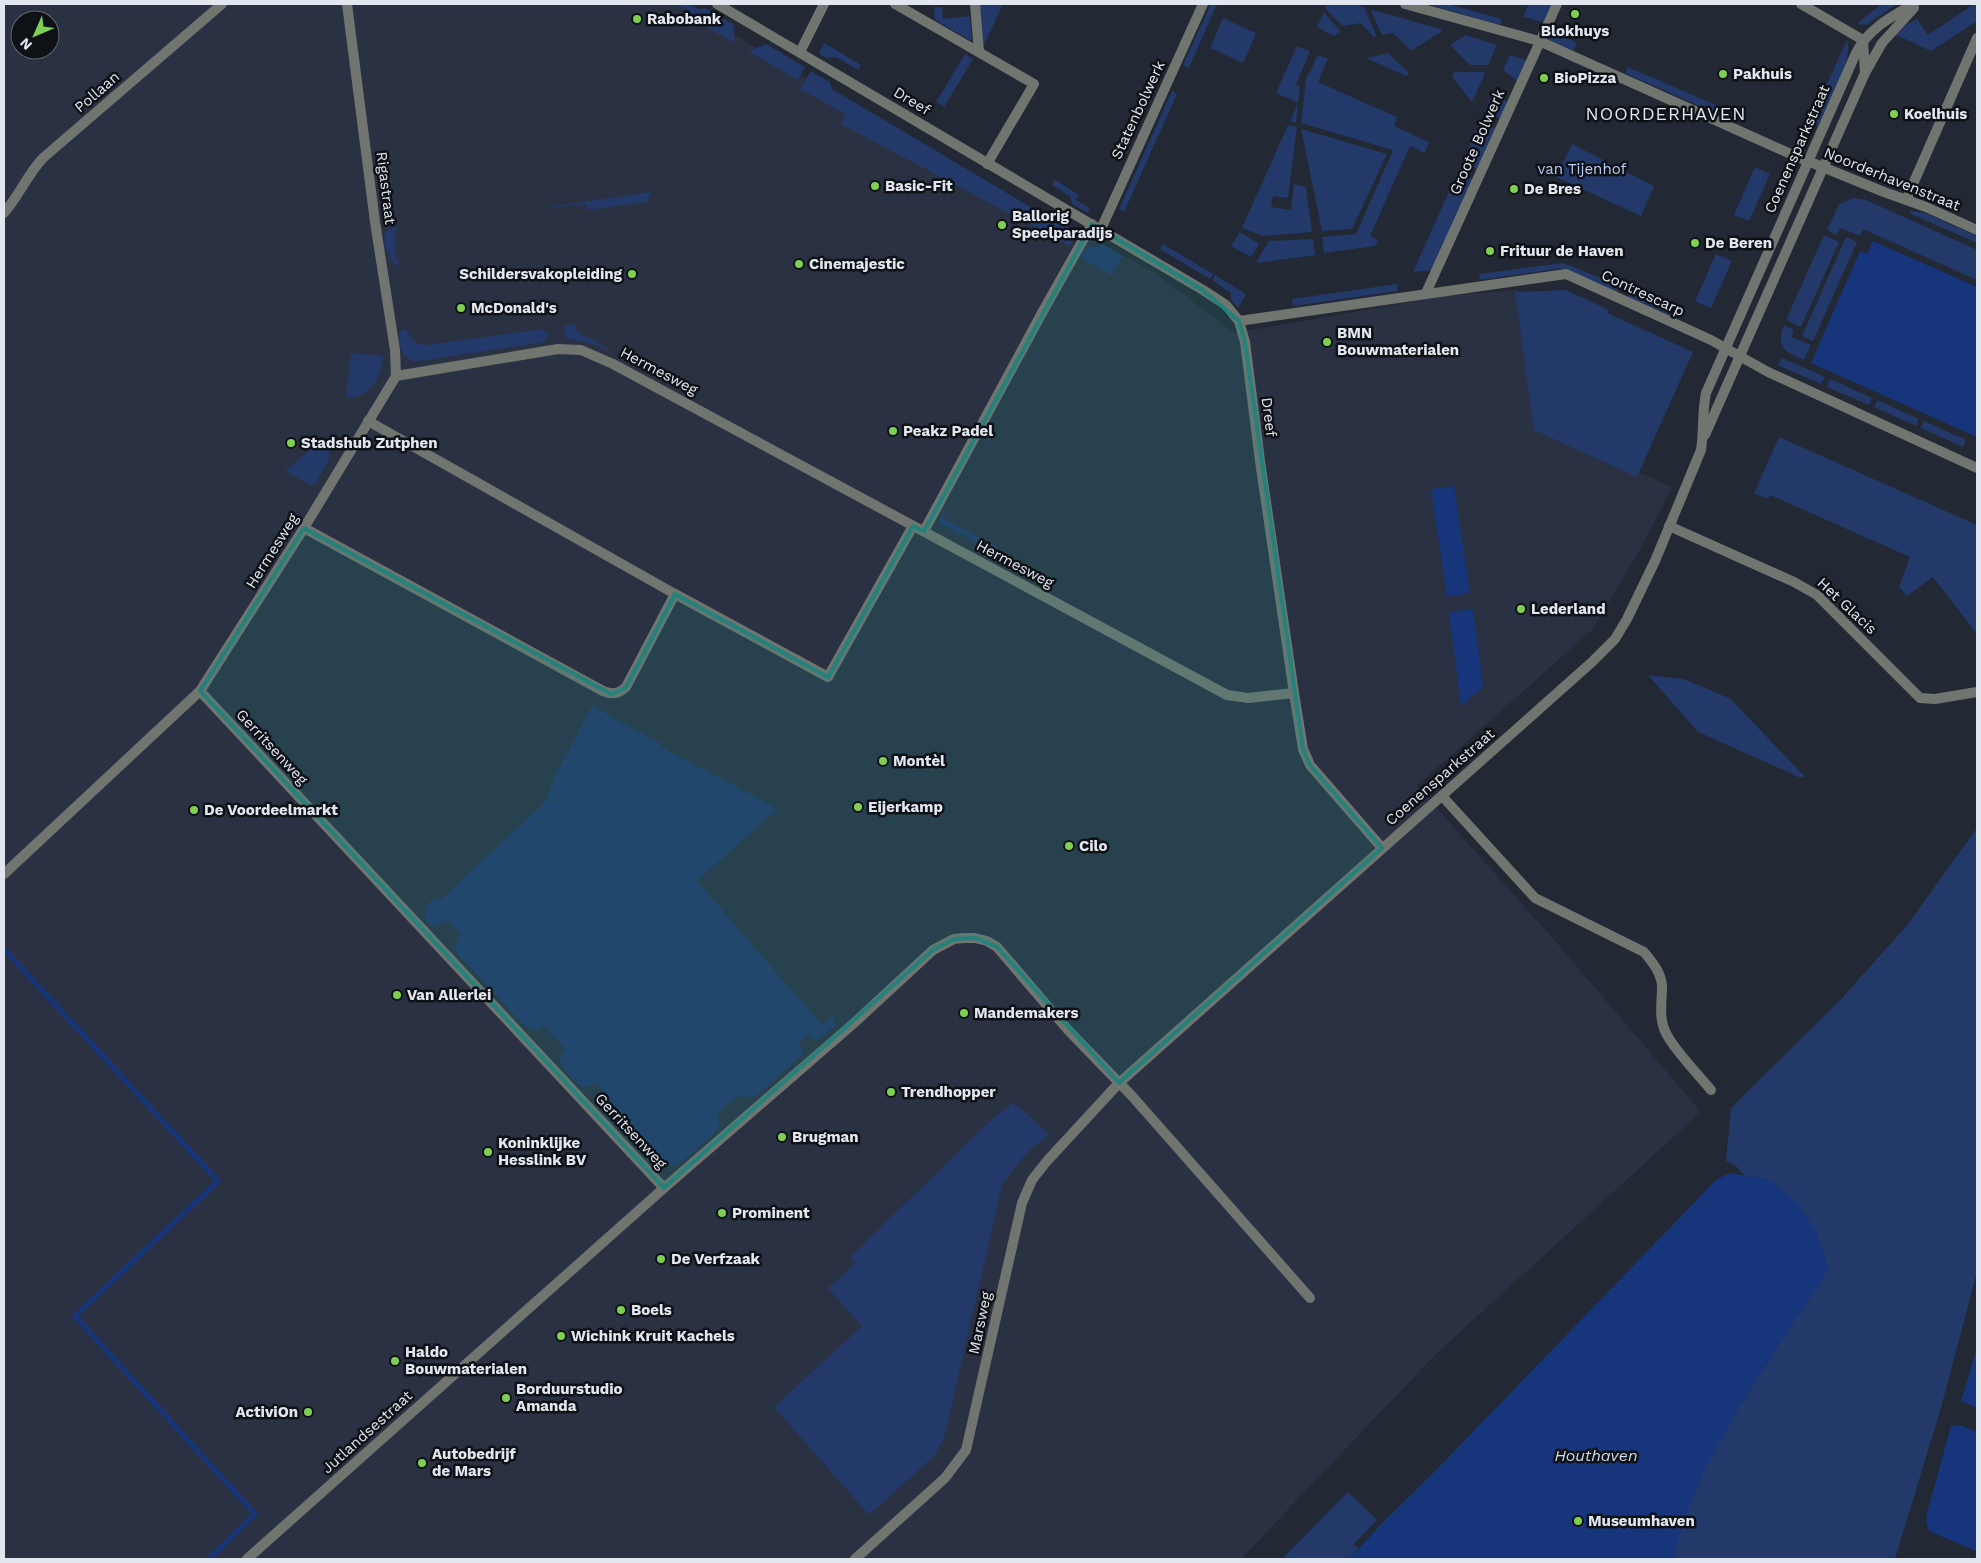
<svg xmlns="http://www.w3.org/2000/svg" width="1981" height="1563" font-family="'Work Sans',sans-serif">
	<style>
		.built { fill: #293143; fill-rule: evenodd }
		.green { fill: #223969 }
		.water { fill: #17357a }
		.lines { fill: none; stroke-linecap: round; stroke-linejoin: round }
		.stream { stroke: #17357a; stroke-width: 5 }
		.minor { stroke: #71756f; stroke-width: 10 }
		.tertiary { stroke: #71756f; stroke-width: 10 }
		.marked { fill: #24817b; fill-opacity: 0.2; stroke: #24817b; stroke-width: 4; stroke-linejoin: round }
		.poi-dot { fill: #7fd052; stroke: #0e1116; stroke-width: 2 }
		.labels { text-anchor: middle; stroke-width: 5; stroke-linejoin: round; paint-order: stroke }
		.poi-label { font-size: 15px; font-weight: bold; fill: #e2e6ee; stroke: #0e1116; text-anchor: start }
		.street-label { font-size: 15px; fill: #e2e6ee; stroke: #0e1116 }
		.park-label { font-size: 15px; fill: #b8cef6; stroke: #0e1116 }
		.water-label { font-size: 16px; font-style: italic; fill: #d2ddf1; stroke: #0e1116 }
		.quarter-label { font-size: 18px; letter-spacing: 1px; fill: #e2e6ee; stroke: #0e1116 }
	</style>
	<rect width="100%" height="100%" fill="#222834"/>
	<path class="built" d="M4 4H683L992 188 1154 272 1234 333 1445 296 1517 290 1540 428 1672 487 1640 550 1593 629 1417 786 1557 943 1701 1112 1435 1355 1241 1559H4ZM20 20H50V50H20Z"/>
	<g class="green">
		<polygon points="677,4 689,4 698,9 705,8 733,24 735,43 688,17 690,12"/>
		<polygon points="979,4 1003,4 984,45 983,45"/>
		<polygon points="1211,4 1217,4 1189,68 1183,65"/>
		<polygon points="1327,4 1352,4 1364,7 1376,35 1374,37 1361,23 1342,26 1325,8"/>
		<polygon points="1427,4 1448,4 1502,19 1500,25"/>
		<polygon points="1529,4 1552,4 1544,22 1523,17"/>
		<polygon points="1881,4 1897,4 1866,25 1857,24"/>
		<polygon points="1974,4 1977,4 1977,21 1931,51 1896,35 1906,25 1917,19 1928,35"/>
		<polygon points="934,7 942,7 943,19 970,16 972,41 935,20"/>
		<polygon points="1373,10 1441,29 1441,32 1411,51 1393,33 1382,35 1371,11"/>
		<polygon points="1324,12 1341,32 1334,36 1317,27"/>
		<polygon points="1223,18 1256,33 1243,63 1210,48"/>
		<polygon points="1548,29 1577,43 1573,51 1544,38"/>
		<polygon points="1466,35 1497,45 1488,65 1470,65 1450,45"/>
		<path d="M1847 40C1854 61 1827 105 1818 126L1812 123 1815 110Z"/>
		<polygon points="824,43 861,65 858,70 836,57 827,58 819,54"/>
		<polygon points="766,44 805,67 798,80 748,51"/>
		<polygon points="1297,46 1310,51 1296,84 1300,86 1296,123 1290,121 1298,103 1276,93"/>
		<polygon points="1388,53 1409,73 1406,76 1366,58"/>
		<polygon points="965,54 973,59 944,107 936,102"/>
		<polygon points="1318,55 1328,59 1318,82 1397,117 1394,126 1429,142 1425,153 1410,146 1370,236 1378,240 1375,246 1324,253 1322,237 1356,234 1393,150 1301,123 1306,79"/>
		<polygon points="1510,55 1527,60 1517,81 1503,70"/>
		<polygon points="1628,67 1736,114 1733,121 1625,73"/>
		<polygon points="811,71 830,82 832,89 1054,221 1062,219 1068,223 1072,243 1070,246 841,124 845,114 800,89"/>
		<polygon points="1454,72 1483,72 1485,74 1472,102 1452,77"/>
		<polygon points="1494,90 1508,103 1500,119 1484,112"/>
		<polygon points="1172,91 1177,94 1124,212 1119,209"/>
		<polygon points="1480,122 1496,128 1478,169 1463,162"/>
		<polygon points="1288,125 1297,127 1288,198 1273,196 1271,207 1291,210 1294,184 1306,187 1312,232 1263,236 1242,228"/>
		<polygon points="1301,129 1387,154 1352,229 1322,231"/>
		<polygon points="1572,144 1654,186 1641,216 1556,177"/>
		<polygon points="1755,167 1770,174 1749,221 1734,215"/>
		<polygon points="1458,172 1473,179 1433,270 1413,272"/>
		<polygon points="1055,180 1079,195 1076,200 1090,208 1087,213 1072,204 1070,196 1052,185"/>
		<polygon points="652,192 647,202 587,210 586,204 547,208 548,207"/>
		<polygon points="1853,198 1866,200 1977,250 1977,280 1863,229 1860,236 1840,228 1836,235 1827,230 1839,204"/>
		<polygon points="1910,211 1925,213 1977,236 1977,243 1909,213"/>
		<path d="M397 226 398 228 394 232 396 237 395 251 399 268C389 259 381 245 386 231Z"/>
		<polygon points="1240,232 1259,244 1251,257 1231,246"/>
		<polygon points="1824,235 1839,242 1801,327 1786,320"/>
		<polygon points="1846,237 1857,242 1813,341 1802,336"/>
		<polygon points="1313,239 1315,255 1258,263 1257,261 1269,241"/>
		<polygon points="1103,244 1123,256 1111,275 1080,257 1084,250"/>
		<polygon points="1163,244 1213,274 1210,279 1160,249"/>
		<polygon points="1716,254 1732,261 1711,308 1695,301"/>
		<polygon points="1563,263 1620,286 1617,292 1563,268 1480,280 1479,274"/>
		<polygon points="1215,275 1246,294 1238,308 1231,300 1231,293 1212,280"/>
		<polygon points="1397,284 1397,291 1293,306 1292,299"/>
		<polygon points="1566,290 1609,310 1607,313 1693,352 1637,477 1534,430 1515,292"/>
		<polygon points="1631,291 1675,311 1672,316 1628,297"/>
		<polygon points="575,324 577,332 607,348 606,350 592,344 566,338 563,326"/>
		<path d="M1784 325 1794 330 1791 337 1811 345 1804 360C1785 352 1775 347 1784 325Z"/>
		<path d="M402 329 407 330C412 340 415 344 427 345L543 329 548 335 544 342 413 362C403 356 393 341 402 329Z"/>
		<path d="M351 353 383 356C382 377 370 399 346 397Z"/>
		<polygon points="1782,358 1825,377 1821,384 1778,365"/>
		<polygon points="1830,379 1872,398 1869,405 1827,387"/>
		<polygon points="1877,400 1919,419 1916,426 1874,407"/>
		<polygon points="1924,421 1966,440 1963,447 1921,428"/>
		<polygon points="1779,437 1977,525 1977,634 1933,577 1907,596 1899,587 1910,557 1770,495 1767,499 1754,493"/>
		<polygon points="320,441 328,450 330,457 315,484 310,485 285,471"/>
		<polygon points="947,506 948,507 943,518 998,547 995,552 938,523"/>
		<polygon points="1648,675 1684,679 1731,699 1805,777 1801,778 1698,732"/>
		<path d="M592 706 662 744 661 747 771 805 776 810 697 881 822 1025 834 1015 835 1025 819 1040 814 1039 808 1034 798 1044 803 1051 802 1055 757 1095 747 1098 739 1095 717 1114C719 1119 721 1124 718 1129 714 1135 706 1141 700 1145 686 1158 673 1174 654 1162L603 1110 601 1101 605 1093 596 1083C593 1085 589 1087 585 1087 575 1085 560 1067 560 1057L565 1049 544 1026 535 1031 526 1027 460 957C453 949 454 942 460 934L448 921 436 926C418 921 425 906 435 897L439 901 546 801 554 777Z"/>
		<polygon points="1977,828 1977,1272 1941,1408 1895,1559 1674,1559 1679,1533 1689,1502 1700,1480 1716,1445 1768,1361 1766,1179 1745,1176 1735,1165 1726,1161 1731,1108 1842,998 1908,924"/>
		<polygon points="1012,1103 1024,1111 1048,1134 1045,1139 1029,1150 1002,1185 944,1439 934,1456 869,1515 774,1407 862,1326 828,1288 856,1263 850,1257 991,1120"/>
		<polygon points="1348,1492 1377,1520 1354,1544 1358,1549 1349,1559 1282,1559"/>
	</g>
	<g class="water">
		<polygon points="1873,241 1977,287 1977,437 1811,363 1860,251 1867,254"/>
		<polygon points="1454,486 1470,593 1447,597 1431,489"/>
		<polygon points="1473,609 1483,687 1461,706 1449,612"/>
		<path d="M1729 1173 1766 1179 1794 1199 1816 1231 1829 1269C1800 1313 1771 1356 1744 1400 1712 1454 1687 1497 1674 1559H1349L1384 1521 1435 1471 1716 1180Z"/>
		<polygon points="1977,1348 1977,1408 1961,1401"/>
		<polygon points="1960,1425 1977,1432 1977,1559 1975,1559 1976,1551 1929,1531 1926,1521 1927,1513 1951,1426"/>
	</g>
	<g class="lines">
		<polyline class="stream" points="4,949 218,1181 75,1316 255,1514 209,1559"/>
		<g class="minor">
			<polyline points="347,4 375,222 395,350 396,376"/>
			<polyline points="717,4 1203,290 1226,305 1239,321 1245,342 1260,461 1294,693"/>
			<polyline points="895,4 1034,84 987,164"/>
			<polyline points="975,4 979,52"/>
			<polyline points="1405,4 1539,41 1793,155 1884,192 1926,207 1977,230"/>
			<polyline points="1801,4 1863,40 1865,73"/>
			<polyline points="800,52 824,4"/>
			<polyline points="1906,200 1977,38"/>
			<path d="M4 213C19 196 27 175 43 158L222 4"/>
			<polyline points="1101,229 1203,4"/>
			<polyline points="1426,293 1557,4"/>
			<polyline points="1239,321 1566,274 1711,340 1768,372 1977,468"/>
			<polyline points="1669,526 1794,582 1817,595 1920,698 1935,699 1977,692"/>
			<path d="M304 528 603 691C613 695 618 694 626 687L675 594 368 421"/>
			<polyline points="924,531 1043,311 1092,224"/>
			<polyline points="675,594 828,677 913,526"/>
			<polyline points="200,691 664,1188"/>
			<path d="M1442 796 1535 898 1644 952C1652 962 1661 972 1662 986 1662 1003 1658 1019 1667 1035 1676 1052 1698 1074 1711 1090"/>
			<polyline points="4,874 200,691 304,528 396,376 558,349 581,350 613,364 1227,695 1248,698 1294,693 1303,749 1310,765 1382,848"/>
			<polyline points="247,1559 664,1188 853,1024 933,950 954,939 964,938 975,938 987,941 997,947 1068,1030 1132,1096 1310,1298"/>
		</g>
		<g class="tertiary">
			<polyline points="1705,435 1865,73 1882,43 1914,8"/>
			<path d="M855 1559 945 1478 966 1450 1022 1203 1032 1180 1047 1161 1119 1083 1592 662 1615 639 1627 619 1655 561 1701 450C1704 431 1702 412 1706 393L1856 53C1869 28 1891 17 1914 4"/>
		</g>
	</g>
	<path class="marked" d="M1092 224 1203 290 1239 321 1245 342 1303 749 1310 765 1382 848 1119 1083 997 947 975 938 954 939 933 950 664 1188 200 691 304 528 611 694 626 687 675 594 828 677 913 526 924 531Z"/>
	<g class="poi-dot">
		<circle cx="1575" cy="14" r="5"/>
		<circle cx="637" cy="19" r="5"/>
		<circle cx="1723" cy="74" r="5"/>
		<circle cx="1544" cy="78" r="5"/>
		<circle cx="1894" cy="114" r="5"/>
		<circle cx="875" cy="186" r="5"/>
		<circle cx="1514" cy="189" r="5"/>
		<circle cx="1002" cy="225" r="5"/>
		<circle cx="1695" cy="243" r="5"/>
		<circle cx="1490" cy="251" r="5"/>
		<circle cx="799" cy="264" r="5"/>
		<circle cx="632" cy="274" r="5"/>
		<circle cx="461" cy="308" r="5"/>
		<circle cx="1327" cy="342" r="5"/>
		<circle cx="893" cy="431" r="5"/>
		<circle cx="291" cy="443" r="5"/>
		<circle cx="1521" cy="609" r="5"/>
		<circle cx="883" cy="761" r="5"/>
		<circle cx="858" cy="807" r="5"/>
		<circle cx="194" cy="810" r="5"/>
		<circle cx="1069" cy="846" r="5"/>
		<circle cx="397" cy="995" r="5"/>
		<circle cx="964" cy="1013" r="5"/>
		<circle cx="891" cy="1092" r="5"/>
		<circle cx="782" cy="1137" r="5"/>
		<circle cx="488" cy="1152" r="5"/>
		<circle cx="722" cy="1213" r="5"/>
		<circle cx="661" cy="1259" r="5"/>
		<circle cx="621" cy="1310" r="5"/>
		<circle cx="561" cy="1336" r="5"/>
		<circle cx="395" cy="1361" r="5"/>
		<circle cx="506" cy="1398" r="5"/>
		<circle cx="308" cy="1412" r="5"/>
		<circle cx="422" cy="1463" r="5"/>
		<circle cx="1578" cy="1521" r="5"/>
	</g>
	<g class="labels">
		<g class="poi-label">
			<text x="647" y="24">Rabobank</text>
			<text x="1575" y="36" text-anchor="middle">Blokhuys</text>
			<text x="1733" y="79">Pakhuis</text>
			<text x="1554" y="83">BioPizza</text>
			<text x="1904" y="119">Koelhuis</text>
			<text x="885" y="191">Basic-Fit</text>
			<text x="1524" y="194">De Bres</text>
			<text x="1012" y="221">Ballorig<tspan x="1012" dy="17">Speelparadijs</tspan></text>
			<text x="1705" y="248">De Beren</text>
			<text x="1500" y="256">Frituur de Haven</text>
			<text x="809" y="269">Cinemajestic</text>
			<text x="622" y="279" text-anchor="end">Schildersvakopleiding</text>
			<text x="471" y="313">McDonald's</text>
			<text x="1337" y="338">BMN<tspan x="1337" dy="17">Bouwmaterialen</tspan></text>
			<text x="903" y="436">Peakz Padel</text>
			<text x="301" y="448">Stadshub Zutphen</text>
			<text x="1531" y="614">Lederland</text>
			<text x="893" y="766">Montèl</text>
			<text x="868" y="812">Eijerkamp</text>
			<text x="204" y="815">De Voordeelmarkt</text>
			<text x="1079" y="851">Cilo</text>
			<text x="407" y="1000">Van Allerlei</text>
			<text x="974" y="1018">Mandemakers</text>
			<text x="901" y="1097">Trendhopper</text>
			<text x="792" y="1142">Brugman</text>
			<text x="498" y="1148">Koninklijke<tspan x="498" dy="17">Hesslink BV</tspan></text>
			<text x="732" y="1218">Prominent</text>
			<text x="671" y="1264">De Verfzaak</text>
			<text x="631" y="1315">Boels</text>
			<text x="571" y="1341">Wichink Kruit Kachels</text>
			<text x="405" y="1357">Haldo<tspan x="405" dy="17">Bouwmaterialen</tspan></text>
			<text x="516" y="1394">Borduurstudio<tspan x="516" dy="17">Amanda</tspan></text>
			<text x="298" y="1417" text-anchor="end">ActiviOn</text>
			<text x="432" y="1459">Autobedrijf<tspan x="432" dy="17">de Mars</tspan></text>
			<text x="1588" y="1526">Museumhaven</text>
		</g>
		<g class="street-label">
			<text transform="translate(97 92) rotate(-41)" y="5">Pollaan</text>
			<text transform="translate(912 101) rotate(31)" y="5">Dreef</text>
			<text transform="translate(1138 110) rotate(-65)" y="5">Statenbolwerk</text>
			<text transform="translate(1477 142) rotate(-66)" y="5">Groote Bolwerk</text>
			<text transform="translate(1797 149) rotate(-66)" y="5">Coenensparkstraat</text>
			<text transform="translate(1892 179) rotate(22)" y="5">Noorderhavenstraat</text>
			<text transform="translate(386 188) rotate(83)" y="5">Rigastraat</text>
			<text transform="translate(1643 293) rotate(25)" y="5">Contrescarp</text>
			<text transform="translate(659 371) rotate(28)" y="5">Hermesweg</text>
			<text transform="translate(1269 417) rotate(83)" y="5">Dreef</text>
			<text transform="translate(272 551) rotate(-58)" y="5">Hermesweg</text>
			<text transform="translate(1015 564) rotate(28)" y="5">Hermesweg</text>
			<text transform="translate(1847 606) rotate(43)" y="5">Het Glacis</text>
			<text transform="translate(272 747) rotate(47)" y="5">Gerritsenweg</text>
			<text transform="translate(1440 777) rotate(-41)" y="5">Coenensparkstraat</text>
			<text transform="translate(631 1131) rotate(47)" y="5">Gerritsenweg</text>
			<text transform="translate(980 1323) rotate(-78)" y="5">Marsweg</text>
			<text transform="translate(367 1432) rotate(-42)" y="5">Jutlandsestraat</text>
		</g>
		<g class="park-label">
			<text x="1582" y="174">van Tijenhof</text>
		</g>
		<g class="water-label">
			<text x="1596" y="1461">Houthaven</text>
		</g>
		<g class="quarter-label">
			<text x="1666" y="120">NOORDERHAVEN</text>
		</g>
	</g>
	<rect width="1981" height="1563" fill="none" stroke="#e2e6ee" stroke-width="10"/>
	<g transform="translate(35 35) rotate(225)"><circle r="24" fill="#0e1116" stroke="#63666c"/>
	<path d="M0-4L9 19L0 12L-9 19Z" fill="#7fd052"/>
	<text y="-8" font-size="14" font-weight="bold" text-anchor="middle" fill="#e2e6ee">N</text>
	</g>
</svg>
